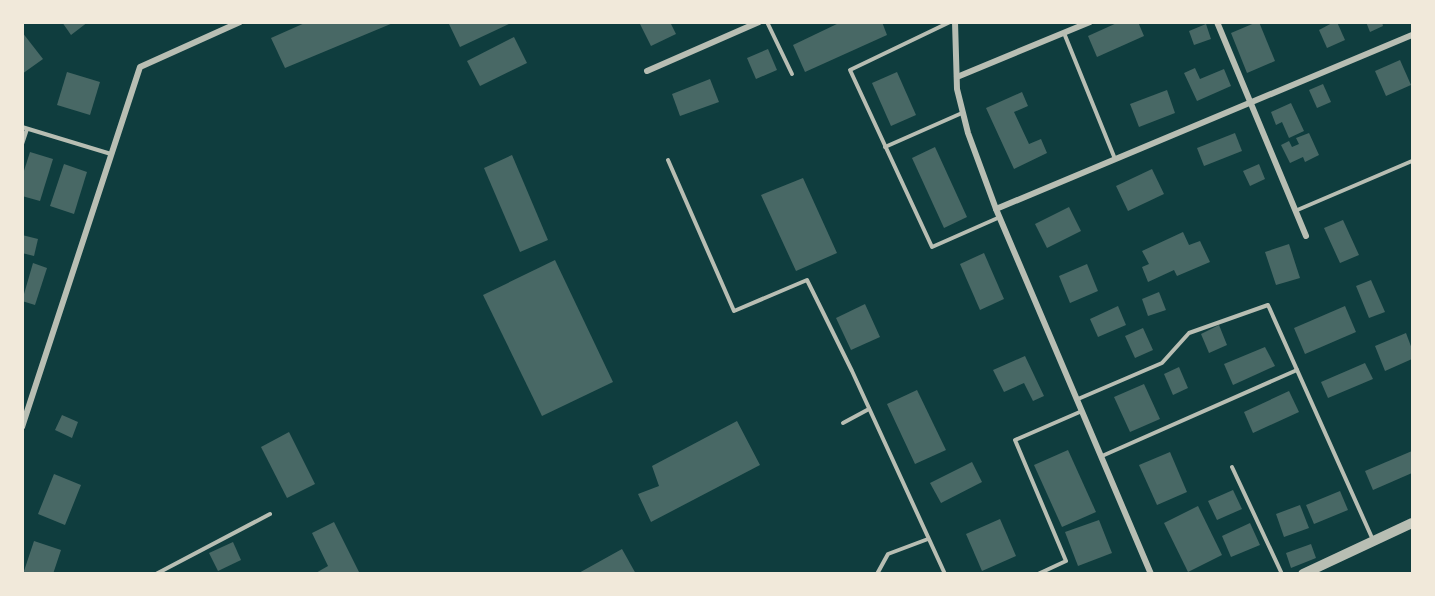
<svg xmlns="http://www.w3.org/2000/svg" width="1435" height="596" font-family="'Fira Sans',sans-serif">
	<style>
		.building { fill: #486865 }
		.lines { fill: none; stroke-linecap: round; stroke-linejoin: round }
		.service { stroke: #b8beb3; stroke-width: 4 }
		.minor { stroke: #b8beb3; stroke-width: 6 }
		.tertiary { stroke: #b8beb3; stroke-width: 10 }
	</style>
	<rect width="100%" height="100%" fill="#0f3d3e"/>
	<g class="building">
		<polygon points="62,22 88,22 71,35"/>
		<polygon points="307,22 393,22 393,23 285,68 271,38"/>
		<polygon points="452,22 513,22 460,47 449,24"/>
		<polygon points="639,22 670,22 676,34 651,46"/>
		<polygon points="841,22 882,22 887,35 805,72 793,45"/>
		<polygon points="1119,22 1138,22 1144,36 1097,57 1088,36"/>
		<polygon points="1257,22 1259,22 1275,61 1247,73 1231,33"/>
		<polygon points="1334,22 1337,22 1345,40 1327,48 1319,30"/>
		<polygon points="1366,22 1382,22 1383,26 1370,32"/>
		<polygon points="1206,24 1211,39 1194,45 1189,31"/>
		<polygon points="22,32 43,59 22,74"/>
		<polygon points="514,37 527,63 480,86 467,61"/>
		<polygon points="768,49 777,70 756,79 747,58"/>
		<polygon points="1400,60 1411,85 1386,96 1375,71"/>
		<polygon points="1195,68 1200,79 1224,69 1231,86 1197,101 1184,73"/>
		<polygon points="67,72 100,82 90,115 57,105"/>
		<polygon points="897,72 916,115 891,126 872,83"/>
		<polygon points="710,79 719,102 680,116 672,94"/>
		<polygon points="1323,84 1331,102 1317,108 1309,90"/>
		<polygon points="1167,90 1175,113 1139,127 1130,104"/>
		<polygon points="1022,92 1028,106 1014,112 1029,144 1041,139 1047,153 1014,169 986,108"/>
		<polygon points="1291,103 1304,131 1289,138 1282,122 1276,125 1271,112"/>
		<polygon points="1235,133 1242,151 1204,166 1197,148"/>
		<polygon points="1309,133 1319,155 1305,162 1303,157 1290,163 1281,145 1289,141 1292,147 1299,144 1296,138"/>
		<polygon points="935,147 967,217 944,228 912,158"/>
		<polygon points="30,152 53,159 40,201 22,196 22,177"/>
		<polygon points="512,155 548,240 520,252 484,168"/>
		<polygon points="64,164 87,172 74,214 50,206"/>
		<polygon points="1259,164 1265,179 1250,186 1243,171"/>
		<polygon points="1152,169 1164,194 1128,211 1116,186"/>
		<polygon points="803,178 837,253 796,271 761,195"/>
		<polygon points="1069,207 1081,231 1047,248 1035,224"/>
		<polygon points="1343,220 1359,255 1340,263 1324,228"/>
		<polygon points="1183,232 1189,245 1200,241 1210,262 1177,276 1174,270 1148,282 1142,267 1149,264 1142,251"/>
		<polygon points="22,235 38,239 34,256 22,253"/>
		<polygon points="1289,244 1300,278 1276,285 1265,252"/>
		<polygon points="984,253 1004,299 980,310 960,264"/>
		<polygon points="555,260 613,382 542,416 483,295"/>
		<polygon points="33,263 47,268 35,305 22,301"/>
		<polygon points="1087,264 1098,291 1070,303 1059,276"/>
		<polygon points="1371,280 1385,312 1369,318 1356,286"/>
		<polygon points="1159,292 1166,310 1148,316 1142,299"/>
		<polygon points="865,304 880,337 851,350 836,318"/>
		<polygon points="1118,306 1126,325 1098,337 1090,319"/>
		<polygon points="1345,306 1356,332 1305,354 1294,328"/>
		<polygon points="1219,325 1227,345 1209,353 1201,334"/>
		<polygon points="1143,328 1153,350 1135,358 1125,336"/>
		<polygon points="1406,333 1412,349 1412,359 1385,371 1375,346"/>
		<polygon points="1265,347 1275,366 1233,385 1224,364"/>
		<polygon points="1025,356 1044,396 1033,401 1024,383 1004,392 993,370"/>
		<polygon points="1365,363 1373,379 1328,398 1321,382"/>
		<polygon points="1179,367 1188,388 1173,395 1164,374"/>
		<polygon points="1144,384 1160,419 1130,432 1114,397"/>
		<polygon points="917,390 946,450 915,464 887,404"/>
		<polygon points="1289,391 1299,412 1253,433 1244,412"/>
		<polygon points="62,415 78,422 72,438 55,430"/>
		<polygon points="737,421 760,465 651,522 638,494 659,486 652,466"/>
		<polygon points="289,432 315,484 287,498 261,447"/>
		<polygon points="1068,450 1096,512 1062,527 1034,465"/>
		<polygon points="1412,451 1412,473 1373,490 1365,471"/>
		<polygon points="1170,452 1187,492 1157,505 1139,465"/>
		<polygon points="972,462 982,482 941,503 930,483"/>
		<polygon points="54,474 81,485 65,525 38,514"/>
		<polygon points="1233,490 1242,509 1217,520 1208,501"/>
		<polygon points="1340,491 1348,510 1314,524 1306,505"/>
		<polygon points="1300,505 1309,528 1284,537 1276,514"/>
		<polygon points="1198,506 1222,555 1188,572 1164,523"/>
		<polygon points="1000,519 1016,556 982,571 966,534"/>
		<polygon points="1099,520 1112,553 1078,566 1065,532"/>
		<polygon points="334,522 360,574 314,574 328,566 312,533"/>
		<polygon points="1250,523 1260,545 1231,557 1222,536"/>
		<polygon points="34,541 61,550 53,574 23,574"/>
		<polygon points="233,542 241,560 218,571 209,553"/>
		<polygon points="1311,544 1316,558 1291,568 1286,553"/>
		<polygon points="622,549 636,574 577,574"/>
	</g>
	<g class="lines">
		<g class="service">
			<polyline points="767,22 792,74"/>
			<polyline points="950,22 850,70 932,247 1000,217"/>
			<polyline points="1064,33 1115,159"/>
			<polyline points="22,127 111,154"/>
			<polyline points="22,144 27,129"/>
			<polyline points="885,147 962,113"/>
			<polyline points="668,160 734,311 807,280 852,371 945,574"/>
			<polyline points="1295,211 1412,161"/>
			<polyline points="1078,399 1162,363 1189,333 1268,305 1373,540"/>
			<polyline points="843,423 869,409"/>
			<polyline points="1102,456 1297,370"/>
			<polyline points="1232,467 1282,574"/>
			<polyline points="156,574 270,514"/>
			<polyline points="877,574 888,554 928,539"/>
			<polyline points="1038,574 1066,561 1015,440 1082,411"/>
		</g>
		<g class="minor">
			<polyline points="955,22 957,89 968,133 996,209 1151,574"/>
			<polyline points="1217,22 1306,236"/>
			<polyline points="647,71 759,22"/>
			<polyline points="957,77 1090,22"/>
			<polyline points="996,209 1412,35"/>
			<polyline points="22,427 140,67 240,22"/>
		</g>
		<polyline class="tertiary" points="1303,574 1412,523"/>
	</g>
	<rect width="1435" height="596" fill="none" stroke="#f1e9da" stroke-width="48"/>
</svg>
